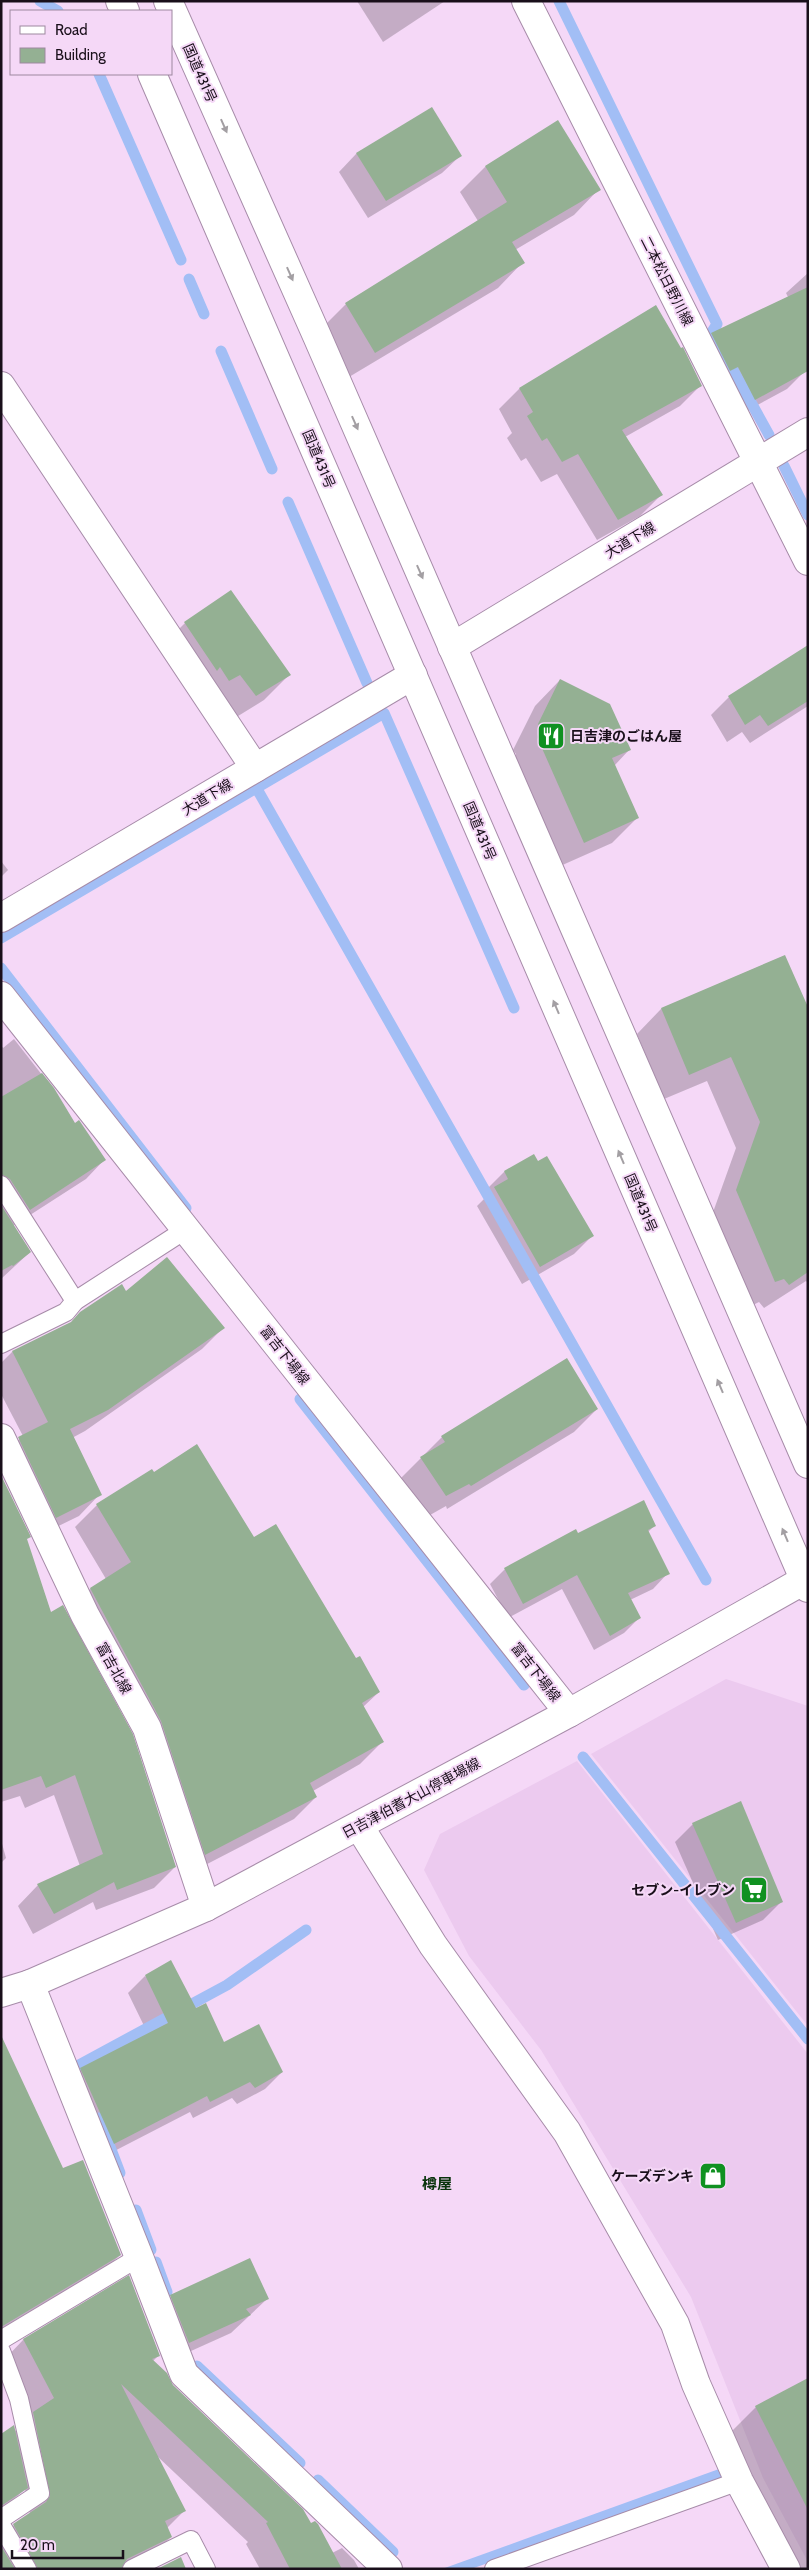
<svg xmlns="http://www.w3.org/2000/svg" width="809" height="2570" font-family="Cabin,'Noto Sans JP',sans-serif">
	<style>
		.built { fill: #eccaef }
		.water { fill: #a2bef5 }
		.shadow { fill: #0003 }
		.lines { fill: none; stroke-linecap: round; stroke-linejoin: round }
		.stream { stroke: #a2bef5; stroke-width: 11 }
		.building { fill: #94b093 }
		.lane-casing { stroke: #a78ca9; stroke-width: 20 }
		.street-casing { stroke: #a78ca9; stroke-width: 30 }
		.secondary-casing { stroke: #a78ca9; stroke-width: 30 }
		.highway-casing { stroke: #a78ca9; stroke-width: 30 }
		.lane { stroke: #fff; stroke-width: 18 }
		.street { stroke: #fff; stroke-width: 28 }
		.secondary { stroke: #fff; stroke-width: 28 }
		.highway { stroke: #fff; stroke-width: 28 }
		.oneway { fill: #a39fa3 }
		.labels { text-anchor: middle; stroke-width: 4; stroke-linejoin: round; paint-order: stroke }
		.street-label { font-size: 14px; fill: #190f1a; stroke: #f5d8f7 }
		.poi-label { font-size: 14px; font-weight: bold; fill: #190f1a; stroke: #f5d8f7; text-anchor: end }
		.neighbourhood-label { font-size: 15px; font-weight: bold; fill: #09330c; stroke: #f5d8f7 }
	</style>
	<rect width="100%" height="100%" fill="#f5d8f7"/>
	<g class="built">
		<polygon points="726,1679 808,1706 808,2026 591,1754"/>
		<polygon points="577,1761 808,2054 808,2562 763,2478 691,2297 541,2050 469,1956 424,1870 440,1834"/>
	</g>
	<polygon class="water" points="719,2469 724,2478 488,2563 471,2569 442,2569"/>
	<g class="shadow">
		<polygon points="357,1 445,1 383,42"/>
		<polygon points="432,109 460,156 442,173 368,218 339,172 356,154"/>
		<polygon points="557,122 599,189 574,215 515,250 523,262 498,288 349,377 321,329 346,304 478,221 460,192 485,167"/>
		<polygon points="808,273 808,349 804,372 787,389 737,416 694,351 711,334 788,297 786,293"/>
		<polygon points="701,385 680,406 625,437 661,495 640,516 597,540 557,474 541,482 526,458 521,461 507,438 512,433 499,409 519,389"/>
		<polygon points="185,623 289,675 264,700 230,721 160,648"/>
		<polygon points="808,646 808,706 750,743 742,732 727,742 711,715 729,697"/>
		<polygon points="560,680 629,750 614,766 637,818 612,843 558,867 512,763 516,754 513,750 535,706"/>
		<polygon points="1,861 8,870 1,877"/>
		<polygon points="784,956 808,1010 808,1283 806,1281 764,1308 759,1302 751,1306 712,1215 736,1148 707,1081 664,1099 637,1034 661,1009"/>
		<polygon points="14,1039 53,1089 74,1125 104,1160 86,1179 13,1226 30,1252 1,1279 1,1045 3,1048"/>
		<polygon points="533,1156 592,1236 574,1254 522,1284 477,1206 489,1194 486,1190 504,1172"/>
		<polygon points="70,1323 223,1328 202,1349 85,1431 72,1438 100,1494 79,1516 34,1538 1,1456 23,1436 1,1394 1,1363 12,1352"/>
		<polygon points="597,1409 574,1432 447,1509 446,1506 423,1519 398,1481 442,1437"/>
		<polygon points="152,1471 254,1539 356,1659 379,1692 363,1707 382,1742 360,1764 313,1791 316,1797 294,1819 184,1876 139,1743 69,1611 90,1589 106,1579 75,1527 97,1505"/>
		<polygon points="1,1492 26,1539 51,1614 175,1867 154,1888 96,1910 93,1902 33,1934 18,1906 38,1885 80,1866 54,1795 25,1808 20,1796 1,1802"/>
		<polygon points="655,1525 648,1532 668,1573 653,1589 630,1600 639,1618 624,1633 594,1650 562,1589 508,1618 490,1584 505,1569 577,1534"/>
		<polygon points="693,1824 781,1902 763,1920 718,1940 675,1842"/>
		<polygon points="1,1840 6,1858 1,1863"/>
		<polygon points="145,1976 196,2010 223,2043 282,2072 265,2089 237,2104 232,2098 193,2118 190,2112 97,2160 64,2086 81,2069 148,2034 128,1993"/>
		<polygon points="1,2038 63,2170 120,2255 100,2275 1,2334"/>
		<polygon points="129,2277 159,2355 153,2361 172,2386 310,2525 332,2553 342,2548 354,2560 359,2569 260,2569 246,2544 248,2542 157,2456 184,2511 167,2528 171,2537 151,2557 127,2569 1,2569 1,2537 14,2525 30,2514 25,2489 1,2511 1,2435 14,2432 32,2414 4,2360 23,2340"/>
		<polygon points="171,2296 267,2299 231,2333 171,2360 153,2314"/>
		<polygon points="808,2380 808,2569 792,2569 726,2437 756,2407"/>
	</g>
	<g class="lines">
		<g class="stream">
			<polyline points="40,1 58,11"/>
			<polyline points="559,1 717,324 712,332 769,435"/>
			<polyline points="99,74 181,260"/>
			<polyline points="189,279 204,314"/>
			<polyline points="221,351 272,469"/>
			<polyline points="784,466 808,515"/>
			<polyline points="288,502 367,683"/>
			<polyline points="257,789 706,1580"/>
			<polyline points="1,938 384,713 514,1008"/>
			<polyline points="1,968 186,1208"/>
			<polyline points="300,1399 524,1685"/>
			<polyline points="583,1757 808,2039"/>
			<polyline points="77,2066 227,1985 306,1930"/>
			<polyline points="99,2118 120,2173"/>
			<polyline points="136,2210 151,2250"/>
			<polyline points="156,2262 167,2292"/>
			<polyline points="197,2366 300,2463"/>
			<polyline points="318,2480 393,2552"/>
		</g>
	</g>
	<g class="building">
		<polygon points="432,107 462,156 386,201 356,153"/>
		<polygon points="558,120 601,190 512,242 525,263 375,353 345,303 507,202 485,166"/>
		<polygon points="808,287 808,371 755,400 738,367 730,371 711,333"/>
		<polygon points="656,305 681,348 683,347 702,386 622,430 663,495 618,520 578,454 562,462 547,438 542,441 527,416 533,412 519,388"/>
		<polygon points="231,590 291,675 256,696 240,675 229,681 220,667 217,671 184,622"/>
		<polygon points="808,645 808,701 768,726 760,715 745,725 728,696"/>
		<polygon points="560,679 610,704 631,750 612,758 639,818 584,843 537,737 540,728 538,724"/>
		<polygon points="785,955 808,1007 808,1272 789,1285 784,1279 775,1282 736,1190 760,1122 731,1057 689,1075 661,1008"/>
		<polygon points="42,1073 54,1088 75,1123 79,1120 106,1160 30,1210 10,1179 1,1174 1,1097"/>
		<polygon points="534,1154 538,1161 547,1156 594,1236 540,1267 494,1187 508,1179 504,1171"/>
		<polygon points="1,1205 31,1252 13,1266 12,1265 1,1271"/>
		<polygon points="167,1257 225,1328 108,1410 70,1429 102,1495 56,1518 18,1437 48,1422 12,1351 71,1322 80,1312 122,1284 126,1291"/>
		<polygon points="567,1358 598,1409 471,1486 469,1484 446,1496 420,1457 445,1442 441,1436"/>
		<polygon points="197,1444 254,1537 276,1524 356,1658 360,1656 380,1692 362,1703 384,1742 310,1783 317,1797 205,1855 161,1721 90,1588 131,1562 96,1504 152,1469 154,1472"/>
		<polygon points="1,1475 31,1537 27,1539 51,1612 63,1605 133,1734 176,1867 117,1890 114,1882 54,1914 37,1884 103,1854 75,1775 46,1788 41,1776 1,1790"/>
		<polygon points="644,1500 656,1526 648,1530 670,1574 628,1593 641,1618 610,1636 577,1575 523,1604 504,1568 576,1529 578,1533"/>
		<polygon points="741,1801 783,1902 736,1923 692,1823"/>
		<polygon points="171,1960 196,2008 206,2003 224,2042 259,2024 283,2072 255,2088 250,2082 210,2102 207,2096 114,2144 80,2068 168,2023 145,1975"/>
		<polygon points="1,2035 63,2168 83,2160 121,2255 1,2327"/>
		<polygon points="250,2258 269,2299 246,2309 251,2315 189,2343 170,2295"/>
		<polygon points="129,2275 160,2356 152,2359 167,2373 173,2385 303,2509 311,2523 315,2521 318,2524 342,2569 290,2569 266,2523 268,2522 121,2384 186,2511 165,2521 172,2537 127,2559 121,2569 38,2569 13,2524 46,2502 50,2496 33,2412 54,2398 23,2339"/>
		<polygon points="808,2378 808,2510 755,2406"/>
		<polygon points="14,2425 28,2488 1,2506 1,2434"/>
		<polygon points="1,2546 15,2569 1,2569"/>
		<polygon points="181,2557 186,2569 157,2569"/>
	</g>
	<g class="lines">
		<g class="lane-casing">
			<g id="lane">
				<polyline points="1,1185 75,1301 185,1230"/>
				<polyline points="1,1344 66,1312 75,1301"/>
				<polyline points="1,2340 139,2257"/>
				<polyline points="1,2351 19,2399 40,2493 1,2519"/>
				<polyline points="1,2525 27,2569"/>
				<polyline points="132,2569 191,2540 206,2569"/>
				<polyline points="494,2569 739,2481"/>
			</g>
		</g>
		<g class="street-casing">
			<g id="street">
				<polyline points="526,1 808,561"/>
				<polyline points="1,386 255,768"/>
				<polyline points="452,647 808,432"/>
				<polyline points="1,918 413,675"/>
				<polyline points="1,996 569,1713"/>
				<polyline points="1,1438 85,1615 147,1728 206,1907"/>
				<polyline points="359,1826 433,1945 567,2132 675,2324 696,2384 739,2481 786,2569"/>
				<polyline points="30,1984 139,2257 184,2374 388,2569"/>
			</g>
		</g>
		<g class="secondary-casing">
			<polyline id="secondary" points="1,1993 30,1984 206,1907 569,1713 808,1578"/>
		</g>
		<g class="highway-casing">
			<g id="highway">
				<polyline points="120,1 125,11"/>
				<polyline points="168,1 317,336 808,1464"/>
				<polyline points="152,74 808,1588"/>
			</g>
		</g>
		<use href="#lane" class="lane"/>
		<use href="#street" class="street"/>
		<use href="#secondary" class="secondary"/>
		<use href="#highway" class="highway"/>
	</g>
	<defs><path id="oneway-solid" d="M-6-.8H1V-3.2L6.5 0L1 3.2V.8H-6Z" transform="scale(1.25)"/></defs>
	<g class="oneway">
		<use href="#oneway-solid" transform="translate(224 126) rotate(66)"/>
		<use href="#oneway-solid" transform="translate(290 274) rotate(66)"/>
		<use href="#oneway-solid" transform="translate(355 423) rotate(66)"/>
		<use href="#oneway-solid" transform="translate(420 572) rotate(66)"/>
		<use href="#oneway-solid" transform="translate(556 1007) rotate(-113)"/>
		<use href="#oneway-solid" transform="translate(621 1157) rotate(-113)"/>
		<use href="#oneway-solid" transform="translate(720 1386) rotate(-113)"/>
		<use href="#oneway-solid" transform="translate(785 1535) rotate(-113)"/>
	</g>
	<defs>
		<g id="restaurant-square" transform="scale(1.4375)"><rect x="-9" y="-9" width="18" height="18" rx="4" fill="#109121" stroke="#f5d8f7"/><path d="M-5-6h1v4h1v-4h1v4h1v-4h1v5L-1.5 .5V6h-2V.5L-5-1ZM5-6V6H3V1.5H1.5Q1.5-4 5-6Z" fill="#fff"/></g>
		<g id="supermarket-square" transform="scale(1.4375)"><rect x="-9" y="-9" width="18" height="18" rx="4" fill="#109121" stroke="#f5d8f7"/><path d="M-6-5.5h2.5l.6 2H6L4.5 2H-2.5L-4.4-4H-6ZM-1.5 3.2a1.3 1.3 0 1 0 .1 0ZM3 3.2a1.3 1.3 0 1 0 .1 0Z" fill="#fff"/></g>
		<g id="shop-square" transform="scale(1.4375)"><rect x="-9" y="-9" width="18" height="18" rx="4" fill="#109121" stroke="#f5d8f7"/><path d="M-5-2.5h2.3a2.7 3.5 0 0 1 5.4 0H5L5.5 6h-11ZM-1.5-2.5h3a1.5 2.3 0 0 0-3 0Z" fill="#fff"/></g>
	</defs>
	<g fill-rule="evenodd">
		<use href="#restaurant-square" x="551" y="736"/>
		<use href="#supermarket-square" x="754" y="1890"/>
		<use href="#shop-square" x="713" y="2176"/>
	</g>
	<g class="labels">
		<g class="street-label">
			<text transform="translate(200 73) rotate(66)" y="5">国道431号</text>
			<text transform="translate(667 281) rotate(63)" y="5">二本松日野川線</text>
			<text transform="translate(319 459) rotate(67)" y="5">国道431号</text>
			<text transform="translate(630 540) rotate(-31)" y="5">大道下線</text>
			<text transform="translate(207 797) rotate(-31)" y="5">大道下線</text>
			<text transform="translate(480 831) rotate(67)" y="5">国道431号</text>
			<text transform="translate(641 1203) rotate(67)" y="5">国道431号</text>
			<text transform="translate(285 1355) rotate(52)" y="5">富吉下場線</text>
			<text transform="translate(114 1668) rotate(61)" y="5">富吉北線</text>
			<text transform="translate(536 1672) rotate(52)" y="5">富吉下場線</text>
			<text transform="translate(411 1798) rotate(-28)" y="5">日吉津伯耆大山停車場線</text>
		</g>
		<g class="poi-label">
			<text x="570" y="741" text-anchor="start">日吉津のごはん屋</text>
			<text x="735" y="1895">セブン-イレブン</text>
			<text x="694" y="2181">ケーズデンキ</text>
		</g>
		<g class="neighbourhood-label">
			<text x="437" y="2189">樽屋</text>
		</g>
	</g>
	<rect width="809" height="2570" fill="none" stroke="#190f1a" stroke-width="5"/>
	<rect x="10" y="10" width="162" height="65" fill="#f5d8f7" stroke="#9d889f"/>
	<rect x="20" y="26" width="25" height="8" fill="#ffffff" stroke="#9d889f"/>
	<text x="55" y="35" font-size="15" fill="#190f1a">Road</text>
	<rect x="20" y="48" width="25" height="15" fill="#94b093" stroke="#9d889f"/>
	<text x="55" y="60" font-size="15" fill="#190f1a">Building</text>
	<path d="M12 2550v8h111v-8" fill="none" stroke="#190f1a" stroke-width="2.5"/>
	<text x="20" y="2550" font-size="15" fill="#190f1a" stroke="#f5d8f7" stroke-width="4" paint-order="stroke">20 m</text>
</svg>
